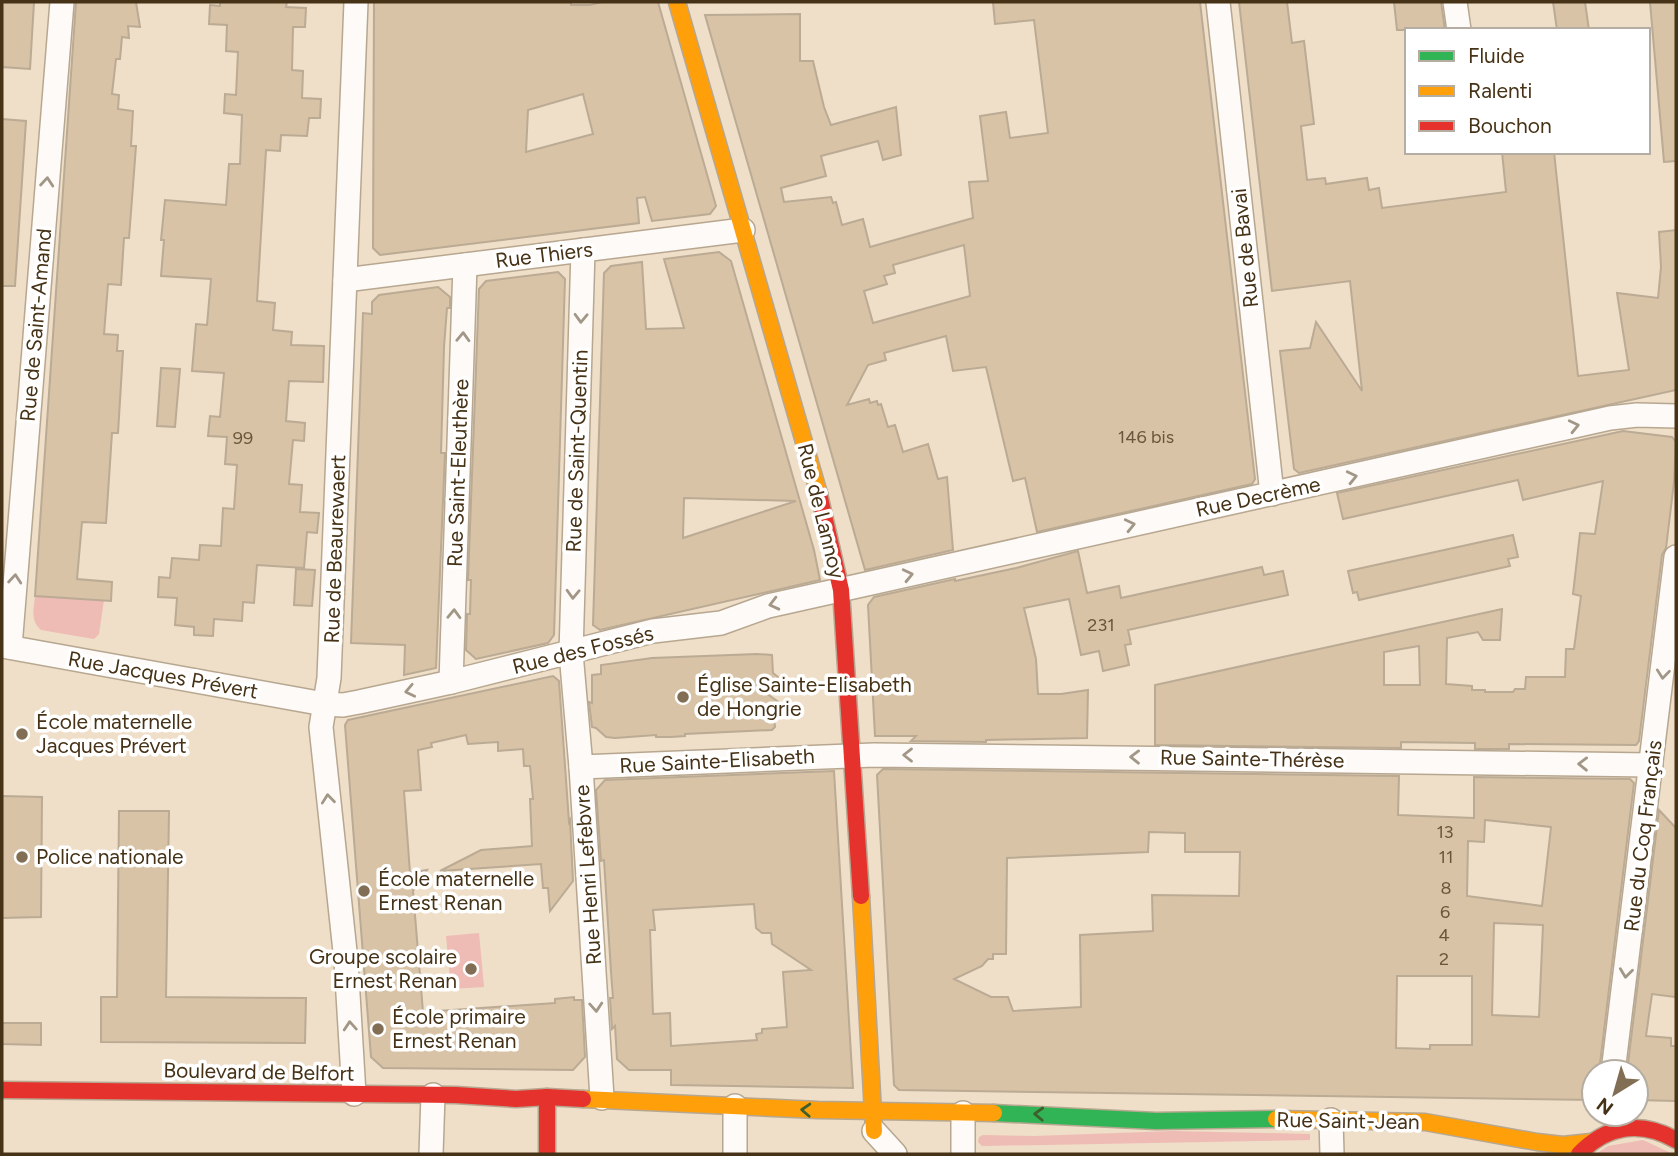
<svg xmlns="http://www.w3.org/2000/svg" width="1678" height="1156" font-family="Figtree,sans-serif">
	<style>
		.green { fill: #eebbb5 }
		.building { fill: #d8c3a6; stroke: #bbaa94; stroke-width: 2; fill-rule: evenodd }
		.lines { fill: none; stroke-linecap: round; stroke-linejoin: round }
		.street-casing { stroke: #b7a790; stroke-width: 26 }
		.fast-casing { stroke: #b7a790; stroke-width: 19 }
		.slow-casing { stroke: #b7a790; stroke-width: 19 }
		.jam-casing { stroke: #b7a790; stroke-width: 19 }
		.street { stroke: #fdfaf7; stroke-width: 23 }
		.fast { stroke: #30b455; stroke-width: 16 }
		.slow { stroke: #ff9f0a; stroke-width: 16 }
		.jam { stroke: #e5322d; stroke-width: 16 }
		.oneway { stroke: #a29686 }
		.oneway2 { stroke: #3e602c }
		.poi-dot { fill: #816e54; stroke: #fff; stroke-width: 2.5 }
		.labels { text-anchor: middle; stroke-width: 7; stroke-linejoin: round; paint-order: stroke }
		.number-label { font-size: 18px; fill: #6a563a }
		.street-label { font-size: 21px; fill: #463216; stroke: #fff }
		.poi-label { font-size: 21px; fill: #463216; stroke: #fff; text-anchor: start }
	</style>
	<rect width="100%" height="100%" fill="#efdec8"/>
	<g class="green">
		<path d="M35 596 104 600 99 634 94 639 41 630C30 620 34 609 35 596Z"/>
		<polygon points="479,933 484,987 451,989 446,936"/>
		<polygon points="1173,1131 1310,1134 1310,1140 982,1146 978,1142 979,1137 983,1135 1035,1136"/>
		<polygon points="1643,1140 1673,1154 1596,1154 1608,1146"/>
	</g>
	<g class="building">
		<polygon points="2,2 34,2 30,69 2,67"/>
		<polygon points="76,2 136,2 140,27 128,26 129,38 122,37 120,59 116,59 112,94 119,95 118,109 133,111 131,146 136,146 129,238 124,238 121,285 108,284 104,334 118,335 117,351 123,351 118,433 112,433 106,523 82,522 77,579 112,582 111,601 35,596"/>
		<polygon points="220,2 287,2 286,7 306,8 305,27 293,27 292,70 303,71 302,98 321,99 320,118 309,118 307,136 281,135 280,151 266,150 257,301 275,303 273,330 292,332 291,345 324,346 323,382 289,381 286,421 305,423 304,441 293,440 289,484 302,485 300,512 319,513 317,533 307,532 304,568 257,565 254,603 243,602 242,621 214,619 213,636 194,635 194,627 175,625 177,598 158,597 159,577 170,578 172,558 199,560 200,545 221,546 223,508 234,509 237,465 225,464 227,437 208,436 210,416 220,417 224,373 192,371 196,324 207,325 211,279 161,276 164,240 161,240 165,200 226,205 229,164 240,164 242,115 224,113 225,94 236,95 238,52 226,51 227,25 209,24 210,5 220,6"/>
		<path d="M374 2H571V5H590L602 2H658L716 206 710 214 652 221 645 197 637 198 639 223 380 255 373 248ZM583 94 593 134 526 152 528 110Z"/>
		<path d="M993 2H1200L1255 479 1252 484 1037 532 1025 478 1013 481 986 367 953 371 946 336 884 353 886 360 868 365 847 405 869 399 870 403 877 401 878 405 881 404 888 427 895 425 903 452 928 444 938 479 947 477 953 550 865 570 705 15 800 14V61H813L824 107 831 125 896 107 901 155 883 160 878 141 821 156 826 176 781 188 784 202 831 197 833 203 836 202 842 225 863 219 870 247 973 218 969 182 988 181 980 116 1006 112 1010 138 1048 133 1034 20 995 24ZM964 245 970 296 873 323 864 291 887 284 884 276 895 273 893 265Z"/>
		<polygon points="1239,2 1287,2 1292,43 1304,41 1314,124 1301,126 1307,180 1325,178 1326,184 1367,178 1369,190 1379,188 1382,208 1506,192 1502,152 1554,152 1578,376 1629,370 1617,293 1658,298 1661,267 1659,232 1676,230 1676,390 1299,473 1294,469 1280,351 1310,348 1316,322 1362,391 1350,281 1272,291"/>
		<polygon points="1394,2 1441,2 1445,30 1397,30"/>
		<polygon points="1553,2 1585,2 1589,30 1557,30"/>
		<polygon points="1650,2 1676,2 1676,161 1664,162"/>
		<polygon points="2,119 26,121 15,286 2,286"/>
		<path d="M719 252 731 261 814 550 820 580 600 630 593 625 604 273 611 266 642 262 646 329 684 328 664 259ZM684 498 796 501 683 538Z"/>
		<polygon points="558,272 565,279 554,635 548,643 476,659 466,650 467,614 470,614 471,580 468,580 479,289 486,281"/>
		<polygon points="438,287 450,297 450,308 447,308 444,347 441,453 445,453 436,668 404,675 405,645 351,643 363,313 372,314 372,302 379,295"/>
		<polygon points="161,368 180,369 175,427 157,426"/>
		<path d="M1623 431 1672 437 1676 442 1674 482 1666 548 1662 555 1639 741 1636 745 1509 744V749H1475V743L1401 742V748L1155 745V685L1502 609 1500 640H1483L1478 632 1447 638 1446 684 1472 686V690H1485V692H1513L1515 689H1525L1526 677H1565L1566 649H1574L1581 596 1573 594 1580 533 1595 534 1603 481 1523 500 1518 480 1343 519 1337 493ZM1419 646 1420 685H1384V652Z"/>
		<polygon points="1513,535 1518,557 1508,559 1510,566 1359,600 1357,592 1353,593 1348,571"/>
		<polygon points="1078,551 1087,593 1119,586 1121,598 1262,567 1264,575 1283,571 1288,595 1128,630 1131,644 1125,645 1129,665 1103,671 1099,651 1081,655 1069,599 1024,608 1036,659 1038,694 1061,694 1088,690 1087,738 986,740 986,742 911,741 916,736 875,736 868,605 874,597 955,579 955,581 1016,568"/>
		<polygon points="296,569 315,570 312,606 294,605"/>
		<polygon points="757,654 772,655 773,673 778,677 763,691 780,703 773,709 775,727 772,730 685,734 685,736 671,737 656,737 656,735 615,738 606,737 596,728 592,727 589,702 592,703 592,675 601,674 601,665 652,658"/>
		<polygon points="553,676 559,681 569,822 570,820 573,881 550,911 548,888 543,888 541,864 440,871 481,850 532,846 530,799 533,799 530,766 524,766 523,749 498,751 498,742 468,744 466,735 431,743 432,747 418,750 421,790 404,791 410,873 427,870 413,891 423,1012 555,1003 555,999 574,997 574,1000 582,1000 585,1057 573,1070 383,1068 371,1057 345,725 348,720"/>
		<path d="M883 769 1399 776 1398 815 1474 818V777L1630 779 1634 783 1599 1072H1594V1100L899 1090 894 1085 877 775ZM1485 820 1551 827 1542 906 1467 896 1468 841 1484 842ZM1149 832 1185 833V852H1240L1239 896 1152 895 1153 931 1080 935 1081 1007 1013 1011 1008 997H991L954 979 982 966 988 959H993V954H1006L1007 858 1148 852ZM1494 923 1543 925 1539 1017 1492 1015ZM1397 976H1472V1045H1430V1049L1396 1048Z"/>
		<path d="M834 771 853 1088 671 1085V1070H629L617 1059 615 1026 612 1029 610 998H613L611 972 604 860 601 861 596 790 605 780ZM754 904 756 928 762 933H771L772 944 811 970 783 972 787 1027 762 1029V1033L756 1034 757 1040 671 1046 670 1013 653 1014 650 930H655L653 910Z"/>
		<polygon points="2,796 42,797 41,917 2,918"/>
		<polygon points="1659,810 1676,828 1676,997 1652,994 1646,1036 1671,1038 1671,1046 1676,1046 1676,1101 1636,1100 1636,1072 1627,1072"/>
		<polygon points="119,811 169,811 166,997 306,998 305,1043 101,1042 101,997 117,997"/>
		<polygon points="2,1023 41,1023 41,1045 2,1044"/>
	</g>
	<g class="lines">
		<g class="street-casing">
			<g id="street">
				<polyline points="1218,2 1272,494"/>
				<polyline points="1455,2 1459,30"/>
				<polyline points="583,250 571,653 581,767 602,1098"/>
				<polyline points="345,280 743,230"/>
				<polyline points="2,646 324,704 343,705 359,702 451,682 653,631 721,623 768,606 1610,418 1637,415 1676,416"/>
				<polyline points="10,647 62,2"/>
				<polyline points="451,682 465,265"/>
				<polyline points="581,767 874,755 1651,765"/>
				<polyline points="1613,1072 1676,557"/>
				<polyline points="354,1094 346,961 321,727 329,678 356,2"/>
				<polyline points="963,1113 963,1154"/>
				<polyline points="1331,1120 1332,1154"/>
				<polyline points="874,1131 895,1154"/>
				<polyline points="431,1154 433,1095"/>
				<polyline points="735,1154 735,1106"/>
			</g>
		</g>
		<g class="fast-casing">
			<polyline id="fast" points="994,1113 1156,1121 1276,1119"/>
		</g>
		<g class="slow-casing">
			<g id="slow">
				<polyline points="677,2 819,494"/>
				<polyline points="861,896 874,1131"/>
				<polyline points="583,1099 818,1110 994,1113"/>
				<polyline points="1276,1119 1425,1122 1537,1142 1563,1145 1591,1142"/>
			</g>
		</g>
		<g class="jam-casing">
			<g id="jam">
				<polyline points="819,494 841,590 861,896"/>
				<polyline points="2,1090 456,1095 516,1099 547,1097 583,1099"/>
				<polyline points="547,1097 547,1154"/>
				<path d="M1579 1154C1607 1125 1641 1120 1676 1140"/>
			</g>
		</g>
		<use href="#street" class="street"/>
		<use href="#fast" class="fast"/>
		<use href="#slow" class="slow"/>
		<use href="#jam" class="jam"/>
	</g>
	<defs><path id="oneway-chevron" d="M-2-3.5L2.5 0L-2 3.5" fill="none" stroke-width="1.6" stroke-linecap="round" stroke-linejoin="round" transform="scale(1.75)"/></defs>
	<g class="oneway">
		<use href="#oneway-chevron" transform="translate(47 182) rotate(-85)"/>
		<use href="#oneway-chevron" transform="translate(581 318) rotate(92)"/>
		<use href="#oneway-chevron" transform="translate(463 337) rotate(-88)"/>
		<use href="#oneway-chevron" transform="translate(1574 426) rotate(-13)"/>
		<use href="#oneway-chevron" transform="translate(1352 477) rotate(-13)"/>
		<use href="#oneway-chevron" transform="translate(1130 525) rotate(-13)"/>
		<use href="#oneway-chevron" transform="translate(908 575) rotate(-13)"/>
		<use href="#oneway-chevron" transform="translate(15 579) rotate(-85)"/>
		<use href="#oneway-chevron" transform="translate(573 594) rotate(92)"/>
		<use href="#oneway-chevron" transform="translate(774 604) rotate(166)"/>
		<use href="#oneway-chevron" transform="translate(454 614) rotate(-88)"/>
		<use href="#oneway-chevron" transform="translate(1663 674) rotate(96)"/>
		<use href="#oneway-chevron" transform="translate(410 691) rotate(168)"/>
		<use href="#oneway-chevron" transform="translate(908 755) rotate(-180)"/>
		<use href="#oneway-chevron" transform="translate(1135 757) rotate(-179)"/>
		<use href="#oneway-chevron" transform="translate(1583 764) rotate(-179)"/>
		<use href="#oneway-chevron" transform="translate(328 799) rotate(-96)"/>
		<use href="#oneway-chevron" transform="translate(1626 973) rotate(97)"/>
		<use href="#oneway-chevron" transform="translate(596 1007) rotate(86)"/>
		<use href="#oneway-chevron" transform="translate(350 1026) rotate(-94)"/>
	</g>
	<g class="oneway2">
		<use href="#oneway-chevron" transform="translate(806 1110) rotate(-177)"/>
		<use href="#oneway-chevron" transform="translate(1039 1114) rotate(-178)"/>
	</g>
	<g class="poi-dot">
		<circle cx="683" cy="697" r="7"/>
		<circle cx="22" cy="734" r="7"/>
		<circle cx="22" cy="857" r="7"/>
		<circle cx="364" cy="891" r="7"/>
		<circle cx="471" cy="969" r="7"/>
		<circle cx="378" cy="1029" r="7"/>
	</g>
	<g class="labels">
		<g class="number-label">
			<text x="1146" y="443">146 bis</text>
			<text x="243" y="444">99</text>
			<text x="1101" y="631">231</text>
			<text x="1445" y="838">13</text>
			<text x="1446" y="863">11</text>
			<text x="1446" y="894">8</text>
			<text x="1445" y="918">6</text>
			<text x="1444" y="941">4</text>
			<text x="1444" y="965">2</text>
		</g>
		<g class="street-label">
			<text transform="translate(1245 248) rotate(-96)" y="7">Rue de Bavai</text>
			<text transform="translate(544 255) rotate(-7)" y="7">Rue Thiers</text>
			<text transform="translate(36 325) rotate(-85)" y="7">Rue de Saint-Amand</text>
			<text transform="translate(577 451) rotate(-88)" y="7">Rue de Saint-Quentin</text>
			<text transform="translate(458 473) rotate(-88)" y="7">Rue Saint-Eleuthère</text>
			<text transform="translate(1258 497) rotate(-12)" y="7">Rue Decrème</text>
			<text transform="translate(821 511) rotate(76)" y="7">Rue de Lannoy</text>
			<text transform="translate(335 549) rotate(-88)" y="7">Rue de Beaurewaert</text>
			<text transform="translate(583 650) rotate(-14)" y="7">Rue des Fossés</text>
			<text transform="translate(163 675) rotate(10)" y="7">Rue Jacques Prévert</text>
			<text transform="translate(1252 759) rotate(1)" y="7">Rue Sainte-Thérèse</text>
			<text transform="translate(717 761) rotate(-3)" y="7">Rue Sainte-Elisabeth</text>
			<text transform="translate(1643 836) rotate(-83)" y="7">Rue du Coq Français</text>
			<text transform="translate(588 875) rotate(-94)" y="7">Rue Henri Lefebvre</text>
			<text transform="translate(259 1072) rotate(1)" y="7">Boulevard de Belfort</text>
			<text transform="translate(1348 1121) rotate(1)" y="7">Rue Saint-Jean</text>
		</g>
		<g class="poi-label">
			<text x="697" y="692">Église Sainte-Elisabeth<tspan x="697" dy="24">de Hongrie</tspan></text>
			<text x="36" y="729">École maternelle<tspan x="36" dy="24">Jacques Prévert</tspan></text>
			<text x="36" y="864">Police nationale</text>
			<text x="378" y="886">École maternelle<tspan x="378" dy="24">Ernest Renan</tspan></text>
			<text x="457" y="964" text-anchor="end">Groupe scolaire<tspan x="457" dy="24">Ernest Renan</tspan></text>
			<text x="392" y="1024">École primaire<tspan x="392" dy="24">Ernest Renan</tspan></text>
		</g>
	</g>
	<rect width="1678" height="1156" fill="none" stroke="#463216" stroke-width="7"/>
	<rect x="1405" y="28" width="245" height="126" fill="#ffffff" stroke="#b5ada2" stroke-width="2"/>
	<rect x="1419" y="51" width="35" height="10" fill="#30b455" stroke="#b5ada2" stroke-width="2"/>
	<text x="1468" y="63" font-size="21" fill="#463216">Fluide</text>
	<rect x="1419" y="86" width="35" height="10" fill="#ff9f0a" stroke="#b5ada2" stroke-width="2"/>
	<text x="1468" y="98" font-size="21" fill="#463216">Ralenti</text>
	<rect x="1419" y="121" width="35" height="10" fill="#e5322d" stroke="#b5ada2" stroke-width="2"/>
	<text x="1468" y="133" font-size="21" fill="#463216">Bouchon</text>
	<g transform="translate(1615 1093) rotate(217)"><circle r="33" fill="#ffffff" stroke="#b5ada2" stroke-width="2"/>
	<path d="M0-5L12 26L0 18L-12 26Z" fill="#816e54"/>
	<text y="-10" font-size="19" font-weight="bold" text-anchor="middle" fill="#463216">N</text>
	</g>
</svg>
